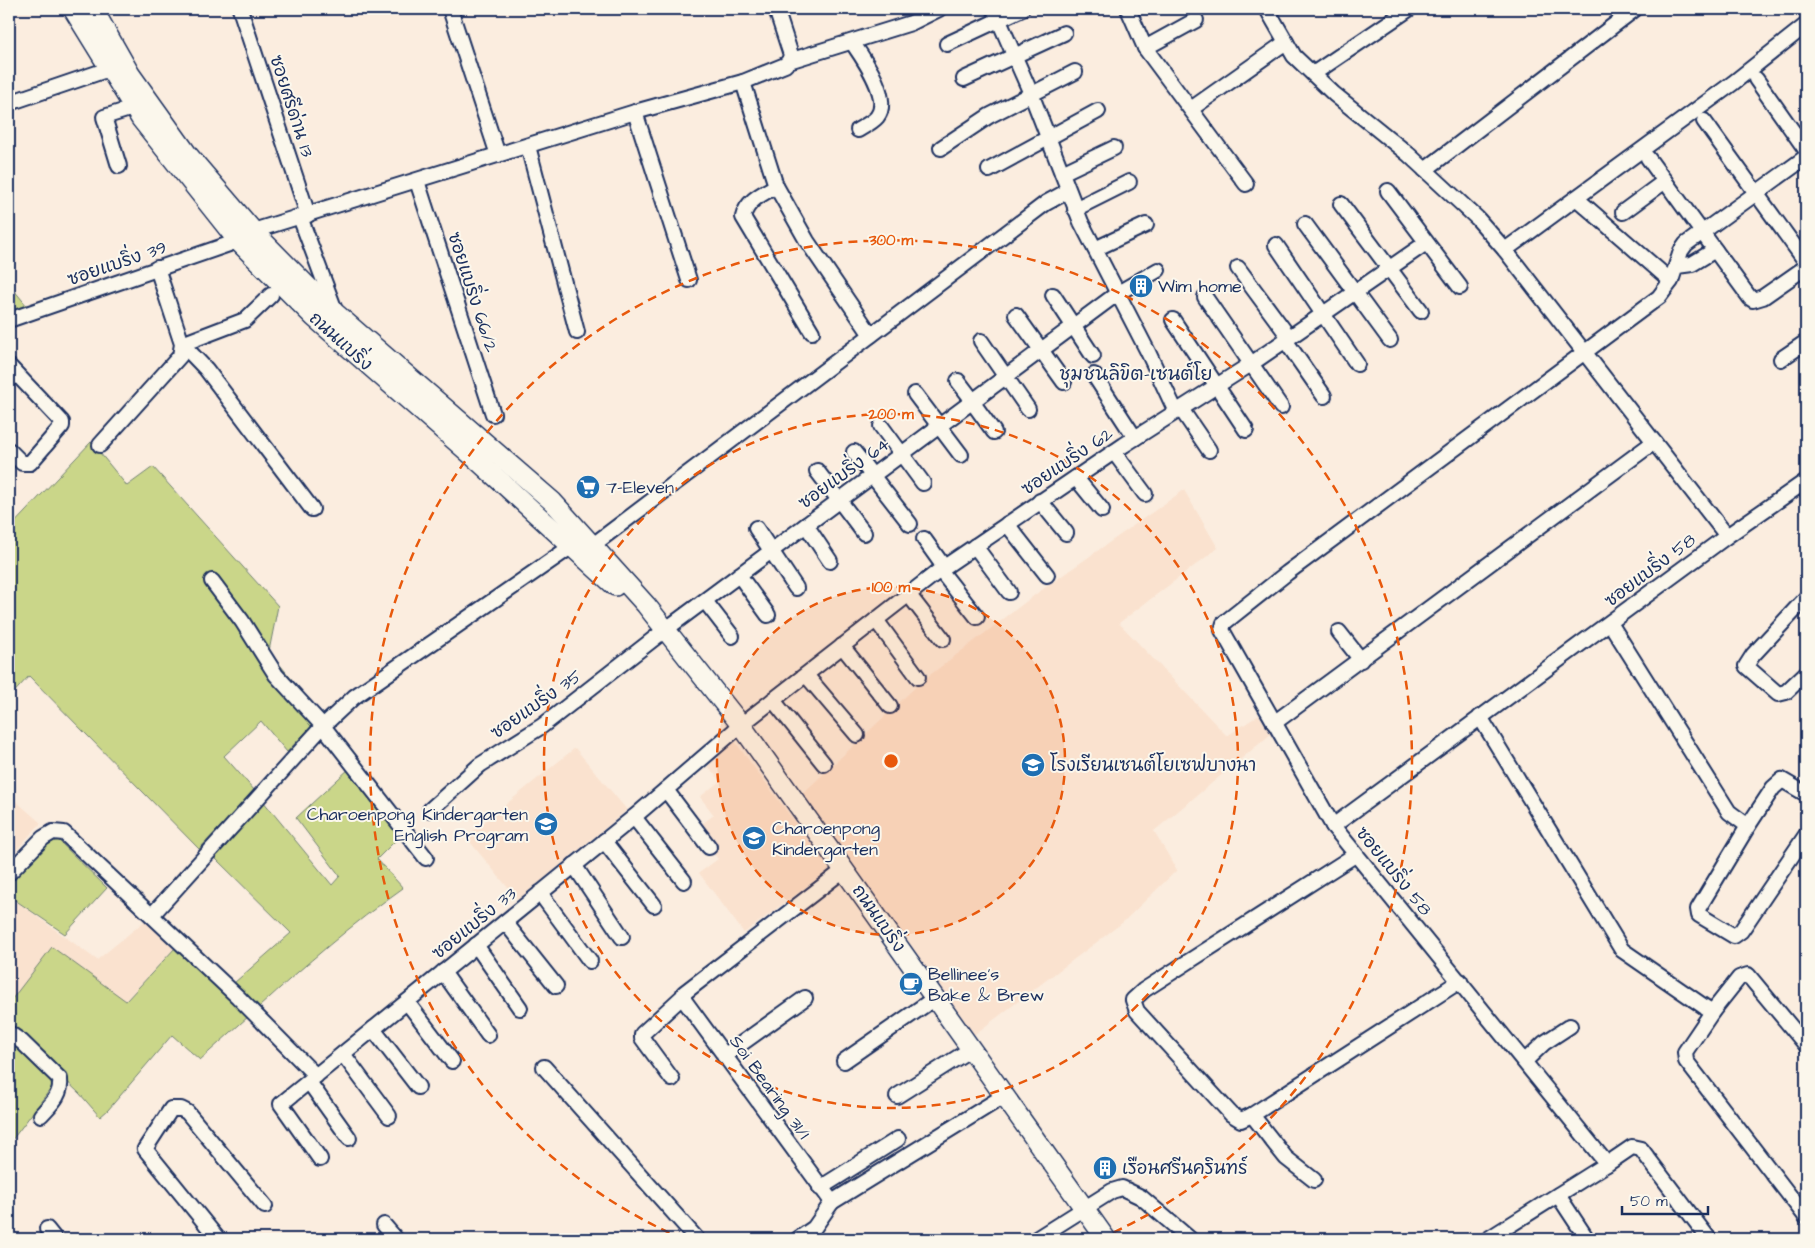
<svg xmlns="http://www.w3.org/2000/svg" width="1815" height="1248" font-family="'Architects Daughter','Playpen Sans Thai',sans-serif">
	<style>
		.built { fill: #fae2cf }
		.green { fill: #cad689; stroke: #728274 }
		.lines { fill: none; stroke-linecap: round; stroke-linejoin: round }
		.minor-casing { stroke: #1b2f5e; stroke-width: 18 }
		.secondary-casing { stroke: #1b2f5e; stroke-width: 22 }
		.minor { stroke: #fbf7ec; stroke-width: 14 }
		.secondary { stroke: #fbf7ec; stroke-width: 19 }
		.ring { fill: none; stroke: #e8590c; stroke-width: 2.5; stroke-dasharray: 9 6 }
		.labels { text-anchor: middle; stroke-width: 4; stroke-linejoin: round; paint-order: stroke }
		.street-label { font-size: 18px; fill: #1b2f5e; stroke: #fbf7ec }
		.poi-label { font-size: 18px; fill: #1b2f5e; stroke: #fbf7ec; text-anchor: start }
		.neighbourhood-label { font-size: 19px; fill: #1b2f5e; stroke: #fbf7ec }
		.centre { fill: #e8590c; stroke: #fbf7ec; stroke-width: 2.5 }
		.ring-label { font-size: 15px; text-anchor: middle; font-weight: bold; fill: #e8590c; stroke: #fbf7ec; stroke-width: 4; stroke-linejoin: round; paint-order: stroke }
	</style>
	<rect width="100%" height="100%" fill="#fbeddf"/>
	<filter id="ink" filterUnits="userSpaceOnUse"><feTurbulence type="fractalNoise" baseFrequency=".02" numOctaves="2"/><feDisplacementMap in="SourceGraphic" scale="10" xChannelSelector="R" yChannelSelector="G"/><feConvolveMatrix kernelMatrix="1 2 1 2 8 2 1 2 1" color-interpolation-filters="sRGB"/></filter>
	<g filter="url(#ink)">
		<g class="built">
			<polygon points="1184,490 1218,548 1119,623 1227,736 1259,715 1271,734 1154,831 1177,870 1122,923 971,1037 801,795 922,681 1036,594"/>
			<polygon points="733,739 830,869 744,933 699,873 718,859 695,829 714,815 700,797 720,781 704,761"/>
			<polygon points="575,748 627,810 518,900 466,837"/>
			<polygon points="9,795 41,823 9,858"/>
			<polygon points="9,896 97,960 146,920 176,947 123,1003 9,1003"/>
		</g>
		<g class="green">
			<polygon points="9,284 27,306 9,314"/>
			<polygon points="91,442 127,486 153,467 278,606 269,651 321,716 287,752 261,721 224,756 255,791 199,849 29,676 9,698 9,529"/>
			<path d="M351 767 400 836 377 859 403 888C352 924 305 965 259 1007L234 983 291 933 212 855 263 801 332 885 340 876 296 818Z"/>
			<polygon points="56,838 107,888 65,934 9,896 9,882 48,839"/>
			<polygon points="52,947 126,1001 176,947 249,1016 200,1060 172,1035 108,1110 100,1117 80,1094 9,1026 9,1003"/>
			<polygon points="9,1042 50,1078 52,1087 9,1144"/>
		</g>
		<g class="lines">
			<g class="minor-casing">
				<g id="minor">
					<polyline points="240,9 308,215"/>
					<polyline points="450,9 498,155"/>
					<polyline points="776,9 791,55 789,61"/>
					<polyline points="994,9 1032,96 1081,222 1148,352 1176,412"/>
					<polyline points="1128,9 1145,48 1246,184"/>
					<polyline points="1267,9 1294,56 1334,94 1408,154 1477,218 1505,250 1727,536"/>
					<path d="M852 42C863 58 892 98 877 117 873 122 863 127 858 130"/>
					<polyline points="947,44 1022,9"/>
					<polyline points="1145,48 1196,20"/>
					<polyline points="1313,74 1409,9"/>
					<polyline points="964,79 1064,33"/>
					<polyline points="1756,79 1806,150"/>
					<polyline points="743,82 776,186 807,241 871,335"/>
					<polyline points="9,103 109,69"/>
					<polyline points="1191,109 1286,42"/>
					<polyline points="635,112 689,280"/>
					<polyline points="1704,121 1806,262"/>
					<polyline points="528,146 577,332"/>
					<polyline points="941,148 989,116 1075,72"/>
					<polyline points="1648,158 1750,298 1753,300 1763,297 1806,267"/>
					<polyline points="119,166 104,117 133,108"/>
					<polyline points="989,170 1098,111"/>
					<polyline points="1425,170 1635,9"/>
					<polyline points="1062,173 1114,148"/>
					<polyline points="417,181 493,414"/>
					<path d="M776 186C762 194 747 200 743 217L812 332"/>
					<polyline points="1388,191 1460,287"/>
					<polyline points="1576,198 1671,281"/>
					<polyline points="1341,204 1421,311"/>
					<polyline points="1075,209 1129,182"/>
					<polyline points="1623,212 1665,181"/>
					<polyline points="300,217 336,313"/>
					<polyline points="1305,224 1390,340"/>
					<polyline points="253,231 635,112 743,82 785,65 789,61 911,23 939,9"/>
					<polyline points="1276,245 1357,364"/>
					<polyline points="1095,249 1146,225"/>
					<polyline points="1505,250 1733,83 1806,25"/>
					<polyline points="1677,266 1692,264 1715,250"/>
					<polyline points="1238,268 1289,337"/>
					<polyline points="271,295 245,320 182,344 206,369 312,509"/>
					<polyline points="1053,295 1093,356"/>
					<polyline points="1205,297 1281,407"/>
					<polyline points="1016,315 1064,382"/>
					<polyline points="9,320 238,241"/>
					<polyline points="1173,320 1246,430"/>
					<polyline points="1285,340 1324,396"/>
					<polyline points="981,341 1028,409"/>
					<polyline points="1781,359 1806,342"/>
					<polyline points="9,366 62,422 62,426 30,463 22,463 9,450"/>
					<polyline points="1094,375 1135,438"/>
					<polyline points="958,381 974,402"/>
					<polyline points="915,394 961,455"/>
					<polyline points="973,403 994,432"/>
					<polyline points="1181,409 1209,450"/>
					<polyline points="881,426 923,483"/>
					<polyline points="100,445 180,356 182,344 157,268"/>
					<polyline points="854,452 910,524"/>
					<polyline points="1114,452 1145,494"/>
					<polyline points="817,471 864,533"/>
					<polyline points="1076,478 1102,510"/>
					<polyline points="1040,501 1066,533"/>
					<polyline points="1007,524 1047,575"/>
					<polyline points="806,525 830,561"/>
					<polyline points="756,528 796,588"/>
					<polyline points="924,539 944,567"/>
					<polyline points="593,545 1046,203 1068,191"/>
					<polyline points="975,546 1009,592"/>
					<polyline points="940,570 977,617"/>
					<polyline points="739,575 768,615"/>
					<polyline points="212,581 242,621 276,675 323,726 426,858"/>
					<polyline points="909,595 943,639"/>
					<polyline points="1806,598 1753,655 1746,666 1778,694 1786,692 1806,673"/>
					<polyline points="705,601 732,636"/>
					<polyline points="876,620 918,677"/>
					<polyline points="1610,623 1729,812 1748,826 1773,788 1782,780 1806,794"/>
					<polyline points="1339,632 1361,660"/>
					<polyline points="842,646 890,706"/>
					<polyline points="806,675 857,735"/>
					<polyline points="773,700 824,764"/>
					<polyline points="1480,717 1622,950 1712,1012 1739,978 1748,975 1806,1045"/>
					<polyline points="1274,723 1654,442"/>
					<polyline points="666,790 709,847"/>
					<polyline points="430,810 480,765 542,726 665,630 1118,293 1158,270"/>
					<polyline points="634,817 684,881"/>
					<polyline points="1333,826 1222,630 1224,623 1287,573 1659,297 1671,281 1681,251 1686,244 1806,157"/>
					<polyline points="1748,826 1698,909 1699,915 1734,936 1741,931 1806,835"/>
					<polyline points="604,841 654,905"/>
					<polyline points="1355,855 1144,990 1133,1000 1137,1011 1231,1114 1241,1120 1252,1115 1460,981"/>
					<polyline points="574,865 622,937"/>
					<polyline points="845,869 684,993 684,1000 832,1202 1004,1096"/>
					<polyline points="9,873 43,838 53,832 64,833 238,997 316,1076"/>
					<polyline points="540,893 590,961"/>
					<polyline points="152,915 323,726 354,697 572,546"/>
					<polyline points="505,922 556,986"/>
					<polyline points="476,945 520,1008"/>
					<polyline points="443,972 488,1035"/>
					<polyline points="407,1002 452,1061"/>
					<polyline points="1712,1012 1685,1052 1686,1061 1806,1217"/>
					<polyline points="373,1029 418,1087"/>
					<path d="M9 1033 22 1042 60 1079C62 1095 51 1104 41 1115"/>
					<polyline points="343,1054 389,1116"/>
					<polyline points="724,1056 805,998"/>
					<polyline points="844,1061 935,998"/>
					<polyline points="1525,1061 1544,1043 1570,1026"/>
					<polyline points="544,1067 697,1239"/>
					<polyline points="672,1079 642,1038 642,1034 682,997"/>
					<polyline points="309,1082 349,1138"/>
					<polyline points="897,1096 971,1049"/>
					<polyline points="1252,1115 1286,1158 1314,1180"/>
					<polyline points="320,1159 281,1104 634,817 741,725 940,570 1124,445 1251,364 1426,243"/>
					<polyline points="1607,1164 1632,1147 1641,1149 1709,1239"/>
					<polyline points="820,1188 898,1139"/>
					<polyline points="1558,1195 1587,1239"/>
					<polyline points="384,1225 396,1239"/>
					<polyline points="47,1229 55,1239"/>
					<polyline points="218,1239 145,1149 171,1109 181,1109 187,1112 265,1206"/>
					<polyline points="798,1239 814,1228 832,1202"/>
					<polyline points="1036,1239 1112,1191 1122,1188 1141,1197 1190,1239"/>
					<polyline points="1488,1239 1607,1164 1333,826 1727,536 1806,481"/>
				</g>
			</g>
			<g class="secondary-casing">
				<g id="secondary">
					<polyline points="73,9 141,119 238,241 314,317 475,458 615,586"/>
					<polyline points="93,9 130,74 188,155 253,231 326,305 553,502 646,605 741,725 1106,1239"/>
				</g>
			</g>
			<use href="#minor" class="minor"/>
			<use href="#secondary" class="secondary"/>
		</g>
	</g>
	<circle cx="891" cy="761" r="174" fill="#e8590c" fill-opacity=".12"/>
	<g class="ring">
		<circle cx="891" cy="761" r="174"/>
		<circle cx="891" cy="761" r="347"/>
		<path d="M683 1239A521 521 0 1 1 1099 1239"/>
	</g>
	<defs>
		<g id="building-disc" transform="scale(1.25)"><circle r="9.5" fill="#1f6fb2" stroke="#fbf7ec"/><path d="M-4-6H4V6H1V3H-1V6H-4ZM-2.5-4.3h1.7v1.8h-1.7ZM.8-4.3h1.7v1.8H.8ZM-2.5-1h1.7V.8h-1.7ZM.8-1h1.7V.8H.8Z" fill="#fff"/></g>
		<g id="supermarket-disc" transform="scale(1.25)"><circle r="9.5" fill="#1f6fb2" stroke="#fbf7ec"/><path d="M-6-5.5h2.5l.6 2H6L4.5 2H-2.5L-4.4-4H-6ZM-1.5 3.2a1.3 1.3 0 1 0 .1 0ZM3 3.2a1.3 1.3 0 1 0 .1 0Z" fill="#fff"/></g>
		<g id="school-disc" transform="scale(1.25)"><circle r="9.5" fill="#1f6fb2" stroke="#fbf7ec"/><path d="M0-5L7-2L0 1L-7-2ZM-4 1L0 2.5L4 1V4Q0 6-4 4Z" fill="#fff"/></g>
		<g id="cafe-disc" transform="scale(1.25)"><circle r="9.5" fill="#1f6fb2" stroke="#fbf7ec"/><path d="M-5.5-4.5H6V0H3Q3 3.5 0 3.5H-2.5Q-5.5 3.5-5.5 0ZM3-3.2v2h1.7v-2ZM-6 4.5H4V6H-6Z" fill="#fff"/></g>
	</defs>
	<g fill-rule="evenodd">
		<use href="#building-disc" x="1141" y="286"/>
		<use href="#supermarket-disc" x="588" y="487"/>
		<use href="#school-disc" x="1033" y="765"/>
		<use href="#school-disc" x="546" y="824"/>
		<use href="#school-disc" x="754" y="838"/>
		<use href="#cafe-disc" x="911" y="984"/>
		<use href="#building-disc" x="1105" y="1168"/>
	</g>
	<g class="labels">
		<g class="street-label">
			<text transform="translate(292 106) rotate(72)" y="6">ซอยศรีด่าน 13</text>
			<text transform="translate(117 263) rotate(-19)" y="6">ซอยแบริ่ง 39</text>
			<text transform="translate(473 292) rotate(72)" y="6">ซอยแบริ่ง 66/2</text>
			<text transform="translate(341 341) rotate(42)" y="6">ถนนแบริ่ง</text>
			<text transform="translate(1067 461) rotate(-34)" y="6">ซอยแบริ่ง 62</text>
			<text transform="translate(844 473) rotate(-36)" y="6">ซอยแบริ่ง 64</text>
			<text transform="translate(1650 570) rotate(-37)" y="6">ซอยแบริ่ง 58</text>
			<text transform="translate(536 704) rotate(-35)" y="6">ซอยแบริ่ง 35</text>
			<text transform="translate(1394 871) rotate(51)" y="6">ซอยแบริ่ง 58</text>
			<text transform="translate(879 918) rotate(55)" y="6">ถนนแบริ่ง</text>
			<text transform="translate(474 923) rotate(-39)" y="6">ซอยแบริ่ง 33</text>
			<text transform="translate(770 1087) rotate(54)" y="6">Soi Bearing 31/1</text>
		</g>
		<g class="poi-label">
			<text x="1158" y="292">Wim home</text>
			<text x="606" y="493">7-Eleven</text>
			<text x="1050" y="771">โรงเรียนเซนต์โยเซฟบางนา</text>
			<text x="528" y="820" text-anchor="end">Charoenpong Kindergarten<tspan x="528" dy="21">English Program</tspan></text>
			<text x="772" y="834">Charoenpong<tspan x="772" dy="21">Kindergarten</tspan></text>
			<text x="928" y="980">Bellinee's<tspan x="928" dy="21">Bake &amp; Brew</tspan></text>
			<text x="1122" y="1174">เรือนศรีนครินทร์</text>
		</g>
		<g class="neighbourhood-label">
			<text x="1136" y="380">ชุมชนลิขิต-เซนต์โย</text>
		</g>
	</g>
	<circle cx="891" cy="761" r="8" class="centre"/>
	<g class="ring-label">
		<text x="891" y="245">300 m</text>
		<text x="891" y="419">200 m</text>
		<text x="891" y="592">100 m</text>
	</g>
	<rect width="1815" height="1248" fill="none" stroke="#fbf7ec" stroke-width="30"/>
	<rect x="15" y="15" width="1785" height="1218" fill="none" stroke="#1b2f5e" stroke-width="2" filter="url(#ink)"/>
	<path d="M1622 1206v8h86v-8" fill="none" stroke="#1b2f5e" stroke-width="2.5"/>
	<text x="1630" y="1206" font-size="15" fill="#1b2f5e" stroke="#fbf7ec" stroke-width="4" paint-order="stroke">50 m</text>
</svg>
